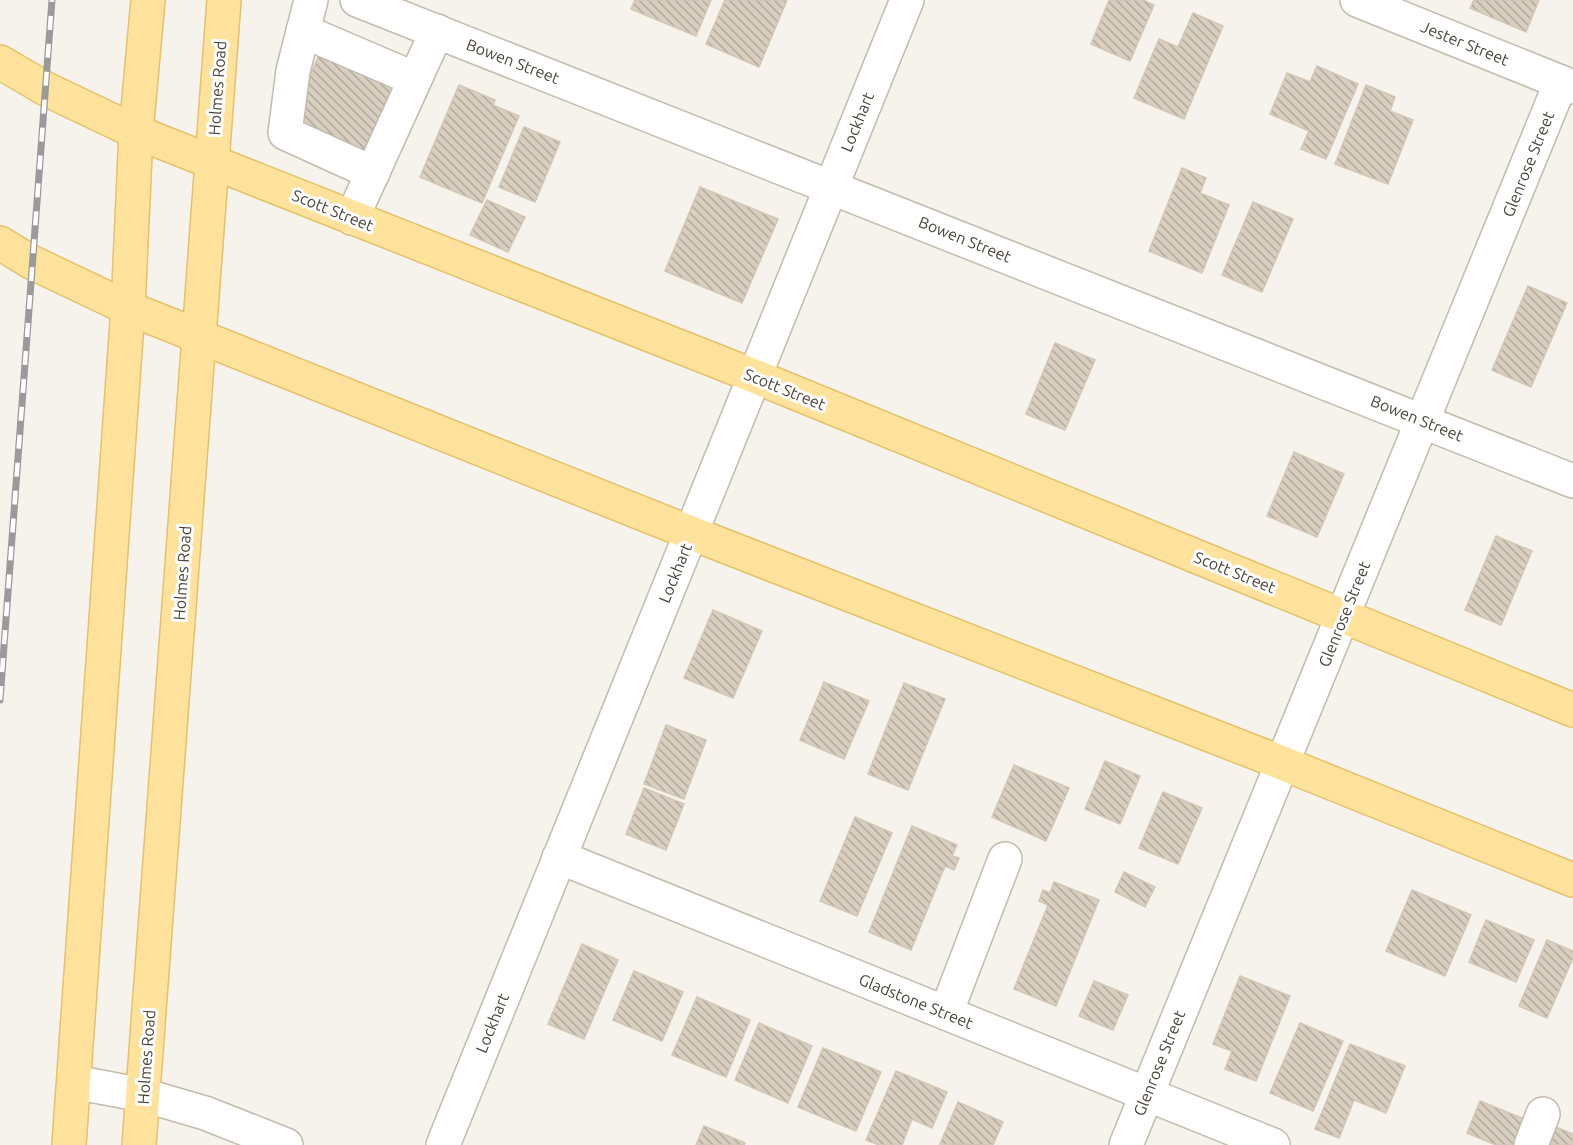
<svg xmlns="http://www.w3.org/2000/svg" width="1573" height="1145" font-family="Ubuntu,sans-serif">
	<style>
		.building { fill: url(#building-back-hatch); stroke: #d3c7b4; stroke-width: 1.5 }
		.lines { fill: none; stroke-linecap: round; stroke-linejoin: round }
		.minor-casing { stroke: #c2bbae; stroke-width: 36 }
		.major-casing { stroke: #e6c16a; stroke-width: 36 }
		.minor { stroke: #fff; stroke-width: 33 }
		.major { stroke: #ffe39c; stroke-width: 33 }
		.rail-casing { stroke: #9a9a9a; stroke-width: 7 }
		.rail { stroke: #fff; stroke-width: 4.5; stroke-dasharray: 14; stroke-linecap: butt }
		.labels { text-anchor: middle; stroke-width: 6; stroke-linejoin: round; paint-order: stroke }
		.street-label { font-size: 16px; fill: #4b4439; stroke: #fff }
	</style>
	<defs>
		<pattern id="building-back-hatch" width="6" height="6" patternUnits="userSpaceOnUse" patternTransform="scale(1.5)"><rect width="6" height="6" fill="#d8cfc1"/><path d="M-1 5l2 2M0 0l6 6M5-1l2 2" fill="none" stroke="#b1aa9e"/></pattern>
	</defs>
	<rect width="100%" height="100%" fill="#f6f3ec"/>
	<g class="building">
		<polygon points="635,0 711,0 696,36 631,9"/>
		<polygon points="725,0 787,0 759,67 706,44"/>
		<polygon points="1109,0 1143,0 1154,5 1130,61 1091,44"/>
		<polygon points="1474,0 1539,0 1526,32 1470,8"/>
		<polygon points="1193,13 1223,26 1184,119 1134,98 1159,39 1178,47"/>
		<polygon points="319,55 396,88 368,152 291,120"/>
		<polygon points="1317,66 1358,84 1326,159 1301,149 1309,131 1270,114 1287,73 1310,82"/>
		<polygon points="459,85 495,100 493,105 519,116 482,203 420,177"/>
		<polygon points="1366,85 1395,97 1390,111 1413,120 1388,184 1335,164"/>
		<polygon points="524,127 560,142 535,202 499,187"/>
		<polygon points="1182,168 1206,178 1200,193 1229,205 1202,273 1149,251"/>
		<polygon points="700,187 778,219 742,303 665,271"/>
		<polygon points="487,200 525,217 508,252 470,235"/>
		<polygon points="1253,202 1293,219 1262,292 1222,275"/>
		<polygon points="1528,286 1567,303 1531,387 1492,370"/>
		<polygon points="1055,343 1095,360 1065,430 1026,414"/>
		<polygon points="1294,452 1344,474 1317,537 1267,516"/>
		<polygon points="1496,536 1532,551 1501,625 1465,610"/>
		<polygon points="713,610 762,631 733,698 684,678"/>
		<polygon points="824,682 869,701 844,759 800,740"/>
		<polygon points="904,683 945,699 908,790 868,774"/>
		<polygon points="666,725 706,740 684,799 644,784"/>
		<polygon points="1105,761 1140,776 1120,824 1085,809"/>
		<polygon points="1014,765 1069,788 1046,841 992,817"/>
		<polygon points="644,788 684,804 666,850 626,834"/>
		<polygon points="1163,792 1202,808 1178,864 1139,848"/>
		<polygon points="855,817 892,833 857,916 820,901"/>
		<polygon points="912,826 957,845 952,856 959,858 954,870 945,866 911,950 869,932"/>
		<polygon points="1124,872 1155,887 1145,907 1115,892"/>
		<polygon points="1054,882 1099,900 1056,1006 1014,989 1048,905 1039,901 1043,890 1050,893"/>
		<polygon points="1412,890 1471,915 1445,976 1386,951"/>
		<polygon points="1486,920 1534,940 1516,982 1469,962"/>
		<polygon points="1547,940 1573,951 1573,958 1547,1018 1519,1006"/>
		<polygon points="582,944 618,960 584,1039 548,1024"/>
		<polygon points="634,971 683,992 662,1041 613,1020"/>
		<polygon points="1240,976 1290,996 1256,1081 1225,1069 1232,1051 1213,1044"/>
		<polygon points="1094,981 1128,995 1113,1030 1079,1016"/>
		<polygon points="697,997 750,1020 726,1077 672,1055"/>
		<polygon points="759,1023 812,1046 788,1103 735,1080"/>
		<polygon points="1300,1023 1343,1041 1313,1111 1270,1093"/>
		<polygon points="1350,1044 1405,1066 1386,1113 1354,1100 1339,1138 1315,1129"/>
		<polygon points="823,1048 881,1072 856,1131 798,1107"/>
		<polygon points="896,1071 947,1092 932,1128 912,1119 902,1145 879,1145 866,1140"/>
		<polygon points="1480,1101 1524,1119 1513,1145 1496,1145 1467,1133"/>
		<polygon points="958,1102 1003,1122 993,1145 940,1144"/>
		<polygon points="704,1126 745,1143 744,1145 696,1145"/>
		<polygon points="1556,1127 1573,1134 1573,1145 1549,1145"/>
	</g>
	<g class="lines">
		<g class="minor-casing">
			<g id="minor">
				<polyline points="311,0 293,71 285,133 373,173"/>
				<polyline points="357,0 1573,481"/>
				<polyline points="1357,0 1573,87"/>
				<polyline points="303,31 415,79"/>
				<polyline points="352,218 437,31"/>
				<polyline points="559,857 1273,1145"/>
				<polyline points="946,1013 1005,859"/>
				<polyline points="74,1082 143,1095 205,1113 286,1145"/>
				<polyline points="443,1145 907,0"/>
				<polyline points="1126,1145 1561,82"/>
				<polyline points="1531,1145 1543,1114"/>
			</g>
		</g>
		<g class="major-casing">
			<g id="major">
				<polyline points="0,62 46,89 136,132 754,376 1573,710"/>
				<polyline points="0,243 31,262 128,308 691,533 1282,763 1573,880"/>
				<polyline points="69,1145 128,308 136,132 148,0"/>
				<polyline points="139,1145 224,0"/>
			</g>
		</g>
		<use href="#minor" class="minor"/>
		<use href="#major" class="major"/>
		<g class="rail-casing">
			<polyline id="rail" points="0,700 52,0"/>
		</g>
		<use href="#rail" class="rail"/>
	</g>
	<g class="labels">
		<g class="street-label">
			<text transform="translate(1465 43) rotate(22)" y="6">Jester Street</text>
			<text transform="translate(513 61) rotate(21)" y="6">Bowen Street</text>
			<text transform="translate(217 88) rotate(-86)" y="6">Holmes Road</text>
			<text transform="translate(857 122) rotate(-68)" y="6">Lockhart</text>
			<text transform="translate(1528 164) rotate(-68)" y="6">Glenrose Street</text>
			<text transform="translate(333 210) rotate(22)" y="6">Scott Street</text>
			<text transform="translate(965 239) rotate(22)" y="6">Bowen Street</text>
			<text transform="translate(785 389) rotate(22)" y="6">Scott Street</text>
			<text transform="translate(1417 418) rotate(22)" y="6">Bowen Street</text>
			<text transform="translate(1235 572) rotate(22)" y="6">Scott Street</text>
			<text transform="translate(182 573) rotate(-86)" y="6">Holmes Road</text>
			<text transform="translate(675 573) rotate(-68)" y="6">Lockhart</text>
			<text transform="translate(1344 614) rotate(-68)" y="6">Glenrose Street</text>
			<text transform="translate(916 1001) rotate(22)" y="6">Gladstone Street</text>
			<text transform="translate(492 1023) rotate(-68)" y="6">Lockhart</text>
			<text transform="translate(146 1057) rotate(-86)" y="6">Holmes Road</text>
			<text transform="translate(1159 1063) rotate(-68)" y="6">Glenrose Street</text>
		</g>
	</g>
</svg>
